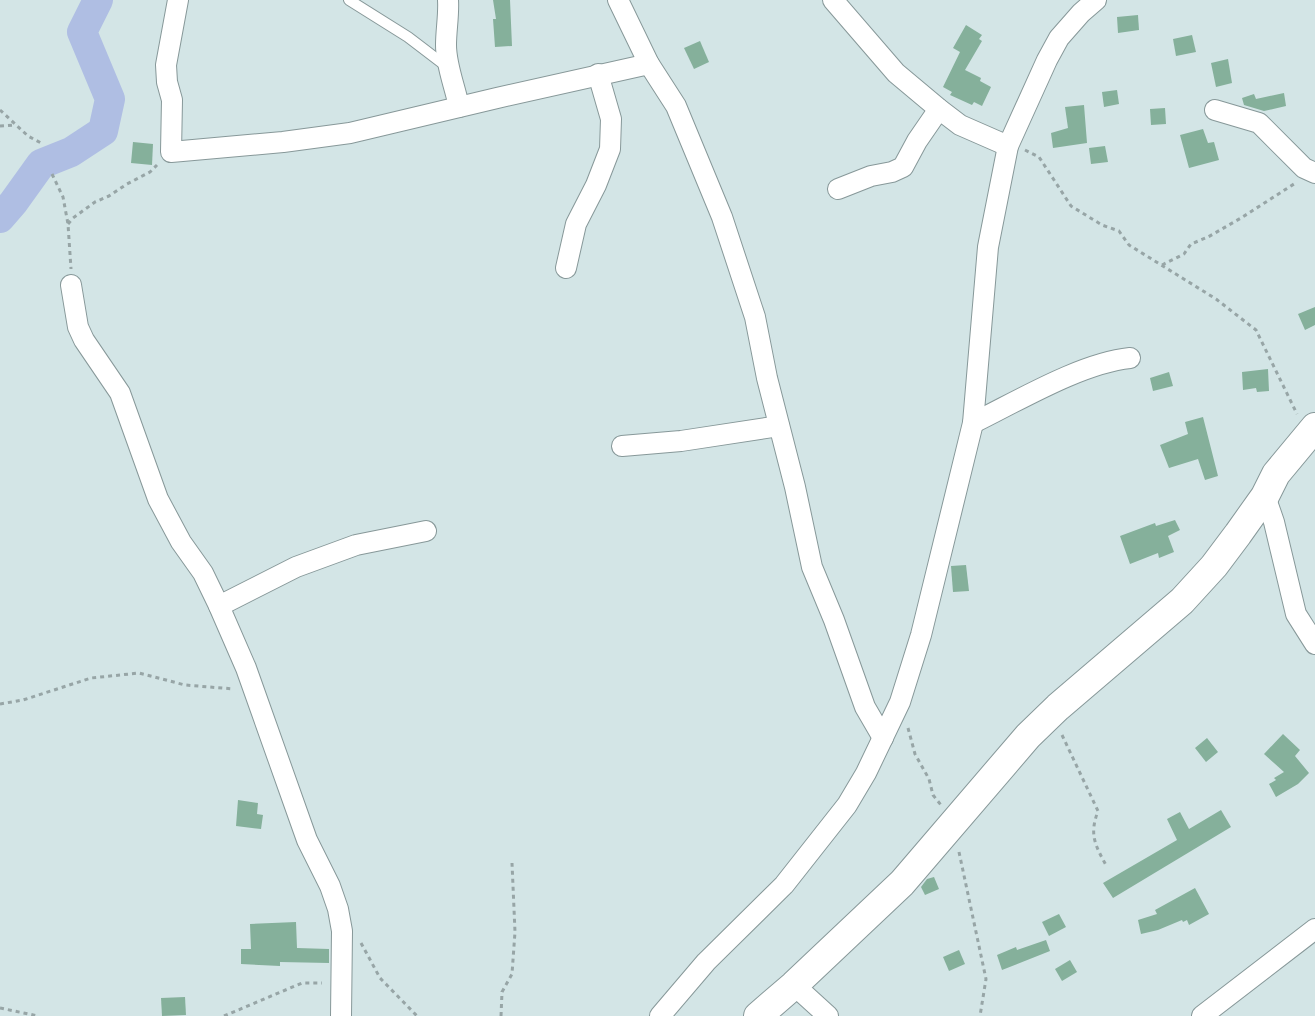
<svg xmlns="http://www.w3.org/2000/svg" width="1315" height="1016" font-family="'Work Sans',sans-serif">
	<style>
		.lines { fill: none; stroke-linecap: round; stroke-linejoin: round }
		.river { stroke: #afbee3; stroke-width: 30 }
		.building { fill: #85b09b }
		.lane-casing { stroke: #879899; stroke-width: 12 }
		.street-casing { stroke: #879899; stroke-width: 22 }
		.secondary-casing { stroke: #879899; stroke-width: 30 }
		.path { stroke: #97a5a6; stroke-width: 3; stroke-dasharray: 4 4; stroke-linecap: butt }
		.lane { stroke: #fff; stroke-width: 10 }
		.street { stroke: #fff; stroke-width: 20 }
		.secondary { stroke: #fff; stroke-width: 28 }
	</style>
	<rect width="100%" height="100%" fill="#d3e5e6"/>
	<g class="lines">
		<polyline class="river" points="0,218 13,203 41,164 71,152 103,131 110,99 82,32 98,0"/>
	</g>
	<g class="building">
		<polygon points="493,0 510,0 512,46 495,47 493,19 496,19"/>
		<polygon points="1138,15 1139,30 1118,33 1117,17"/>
		<polygon points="966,25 982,35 979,39 982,41 965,70 981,78 980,81 991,87 982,106 974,102 972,105 950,95 952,92 943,87 960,52 953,48"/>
		<polygon points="1192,35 1196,52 1176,56 1173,39"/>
		<polygon points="700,41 709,62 694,69 684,48"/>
		<polygon points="1228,59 1232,83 1216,87 1211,63"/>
		<polygon points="1117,90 1119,104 1104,107 1102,92"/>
		<polygon points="1284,93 1286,106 1264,111 1244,105 1242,98 1254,94 1256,99"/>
		<polygon points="1084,105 1087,143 1053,148 1051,133 1068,128 1065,107"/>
		<polygon points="1165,108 1166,124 1151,125 1150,109"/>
		<polygon points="1203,129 1208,143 1214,142 1219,160 1189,168 1180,135"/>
		<polygon points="133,142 153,144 152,165 131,163"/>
		<polygon points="1105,146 1108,162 1091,164 1089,148"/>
		<polygon points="1315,307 1315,325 1305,330 1298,314"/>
		<polygon points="1268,369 1269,391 1257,392 1256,388 1243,390 1242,372"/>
		<polygon points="1169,372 1173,386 1153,391 1150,378"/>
		<polygon points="1203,417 1218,476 1205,480 1198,459 1169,468 1160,445 1188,434 1185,422"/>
		<polygon points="1175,520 1180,530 1168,536 1174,552 1159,558 1158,553 1130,564 1120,536 1155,523 1156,526"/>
		<polygon points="966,565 969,591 953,592 951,566"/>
		<polygon points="1283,734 1300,750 1295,756 1309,773 1298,784 1276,797 1269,784 1276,780 1274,778 1284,772 1264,754"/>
		<polygon points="1207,738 1218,752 1206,762 1195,748"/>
		<polygon points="238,800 258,803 257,814 263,815 261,829 236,826"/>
		<polygon points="1221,810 1231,827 1113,898 1103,883 1177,840 1167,819 1180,812 1189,829"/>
		<polygon points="934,877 939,889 925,895 921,887 927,879"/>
		<polygon points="1195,888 1209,914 1189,925 1187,920 1183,922 1182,920 1158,930 1141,934 1138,920 1157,914 1155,910"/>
		<polygon points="1059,914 1066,927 1049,936 1042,922"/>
		<polygon points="296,922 297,948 329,949 329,963 280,962 280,966 241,964 241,949 251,949 250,924"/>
		<polygon points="1046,940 1050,951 1002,970 997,955 1016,947 1017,950"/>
		<polygon points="959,950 965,964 949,971 943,957"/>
		<polygon points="1070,960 1077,972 1062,981 1055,969"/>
		<polygon points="185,997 186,1015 162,1016 161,998"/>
	</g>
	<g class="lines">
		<g class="lane-casing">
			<polyline id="lane" points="349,0 408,37 446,66"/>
		</g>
		<g class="street-casing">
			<g id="street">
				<polyline points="178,0 166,65 167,82 172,100 171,152 283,142 350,133 497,98 649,64"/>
				<path d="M448 0C449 15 446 30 446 45 446 66 455 86 459 107"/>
				<polyline points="618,0 649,64 676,106 722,217 755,317 767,378 795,487 812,567 834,620 865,707 883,738"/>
				<polyline points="833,0 896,73 939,109 960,125 1008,146"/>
				<polyline points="1215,110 1259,123 1304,168 1315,173"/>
				<polyline points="838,189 871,176 892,172 903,167 917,141 939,109"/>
				<polyline points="566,268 576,224 596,185 610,149 611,119 598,74"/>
				<polyline points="71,285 78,327 84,340 120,393 158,499 181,542 203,573 219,606 246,668 307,840 330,886 338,909 342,931 341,1016"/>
				<path d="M973 423C1018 401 1081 363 1130 358"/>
				<polyline points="622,446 681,441 779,426"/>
				<polyline points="1265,496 1274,522 1296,614 1315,644"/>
				<polyline points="219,606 296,567 356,545 426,531"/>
				<polyline points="794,985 828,1016"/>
				<polyline points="660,1016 706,962 784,885 847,805 866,773 900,702 921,635 973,423 988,247 1008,146 1047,60 1059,38 1081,13 1096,0"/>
				<polyline points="1202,1016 1315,929"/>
			</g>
		</g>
		<g class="secondary-casing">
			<polyline id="secondary" points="758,1016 794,985 902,883 1028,736 1058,707 1182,601 1214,566 1238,534 1265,496 1276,474 1315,427"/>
		</g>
		<g class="path">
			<polyline points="0,110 28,136 43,144"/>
			<polyline points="0,126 15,125"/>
			<polyline points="1025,150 1039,157 1071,206 1102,225 1119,231 1129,245 1216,299 1256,330 1297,414"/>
			<polyline points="52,174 63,197 68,224 71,269"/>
			<polyline points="68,224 73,218 95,202 109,196 127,184 150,172 157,165"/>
			<polyline points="1162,265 1184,254 1191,244 1208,237 1241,218 1294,184"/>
			<polyline points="0,704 23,700 91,678 139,673 185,685 234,689"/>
			<polyline points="908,728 915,754 929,779 933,795 941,805"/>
			<path d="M1062 735 1098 811C1089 835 1095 845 1107 867"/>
			<polyline points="959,852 986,979 980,1016"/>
			<polyline points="361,943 380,978 417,1016"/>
			<polyline points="0,1008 38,1016"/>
			<polyline points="224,1016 302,983 322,983"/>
			<polyline points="501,1016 502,992 512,974 515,932 512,863"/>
		</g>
		<use href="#lane" class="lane"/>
		<use href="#street" class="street"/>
		<use href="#secondary" class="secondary"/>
	</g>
</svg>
